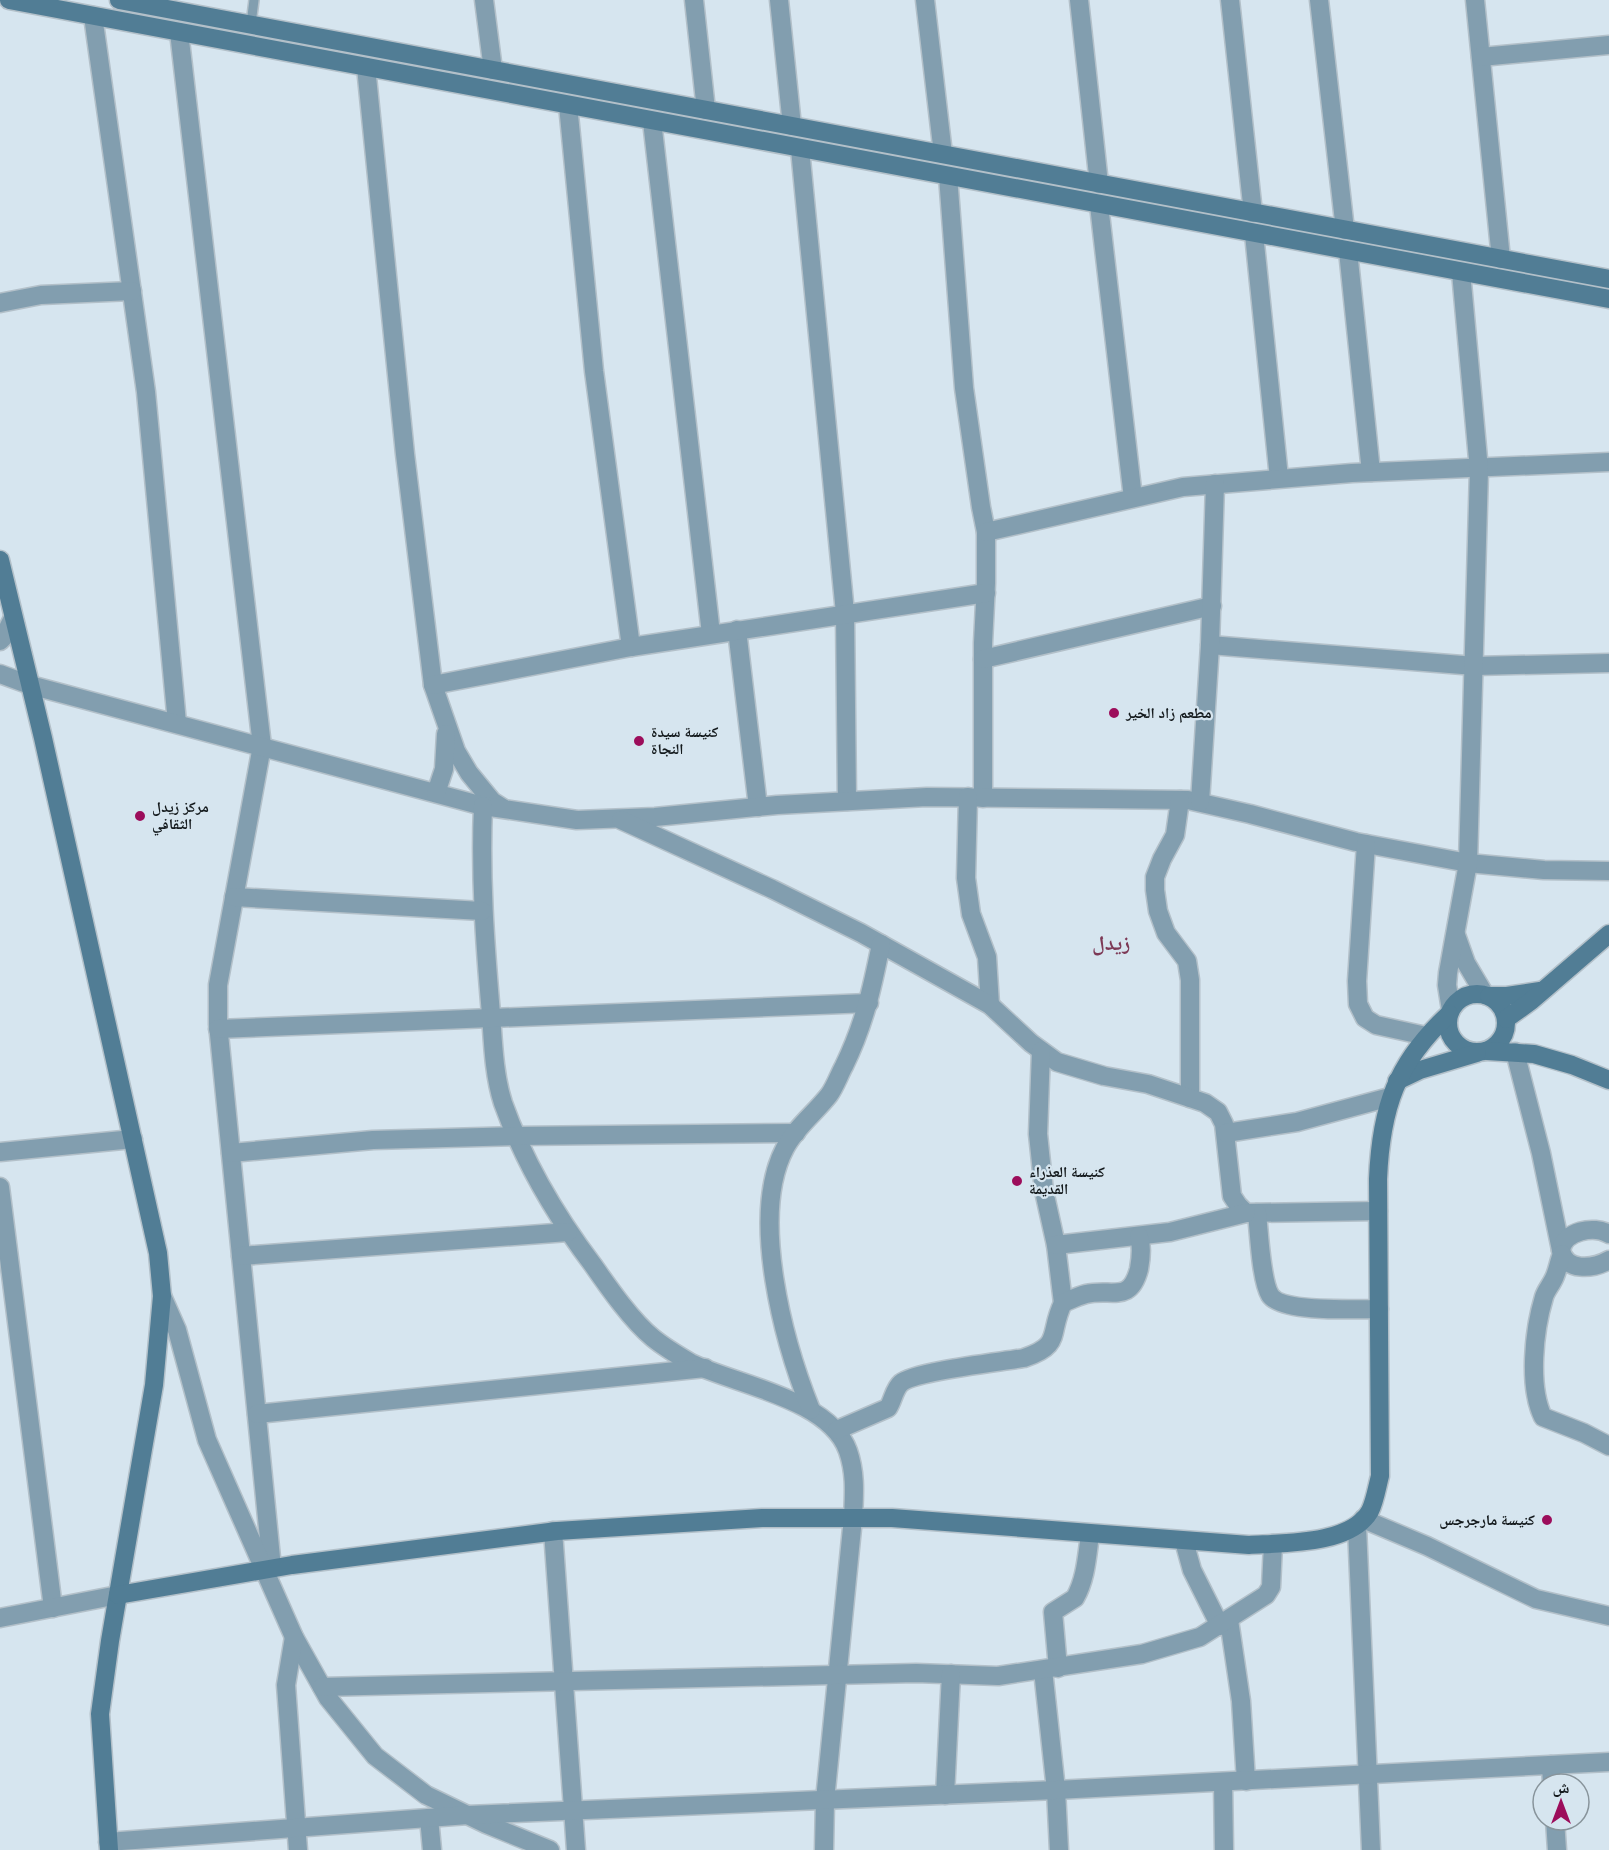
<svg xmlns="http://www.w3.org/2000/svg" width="1609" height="1850" font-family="'Open Sans','Noto Naskh Arabic',sans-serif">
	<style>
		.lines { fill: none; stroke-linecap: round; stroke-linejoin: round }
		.lane-casing { stroke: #b3c0c9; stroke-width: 12 }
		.street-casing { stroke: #b3c0c9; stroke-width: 21 }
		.secondary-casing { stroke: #b3c0c9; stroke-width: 21 }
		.lane { stroke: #829eaf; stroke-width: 9 }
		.street { stroke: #829eaf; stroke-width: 18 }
		.secondary { stroke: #517d95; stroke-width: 18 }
		.poi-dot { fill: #9c0d5b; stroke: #d6e5ef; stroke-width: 2 }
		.labels { text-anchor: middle; stroke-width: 4.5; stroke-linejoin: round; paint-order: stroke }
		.poi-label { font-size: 15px; font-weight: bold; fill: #141a1d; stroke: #d6e5ef; text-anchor: start }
		.district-label { font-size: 21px; font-weight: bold; fill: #7d3956; stroke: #d6e5ef }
	</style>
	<rect width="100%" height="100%" fill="#d6e5ef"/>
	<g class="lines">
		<g class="lane-casing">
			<polyline id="lane" points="251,24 254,0"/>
		</g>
		<g class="street-casing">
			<g id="street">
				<polyline points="484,0 493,70"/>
				<polyline points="694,0 706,110"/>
				<polyline points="779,0 792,126"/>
				<polyline points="925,0 943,154"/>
				<polyline points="1079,0 1099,184"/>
				<polyline points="1230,0 1253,213"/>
				<polyline points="1319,0 1345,230"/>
				<polyline points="1475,0 1501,259"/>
				<polyline points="93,16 146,392 177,723"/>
				<polyline points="179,32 262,746 218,985 218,1024 272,1568"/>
				<polyline points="1481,57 1609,45"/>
				<polyline points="366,67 405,454 433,685 456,751 469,773 492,801 503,808"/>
				<polyline points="568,105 594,371 631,647"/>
				<polyline points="652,121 711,634"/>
				<polyline points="800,149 845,613 847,801"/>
				<polyline points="948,176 964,388 981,507 986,532 986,583 983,643 983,798"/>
				<polyline points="1099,205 1133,498"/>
				<polyline points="1254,234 1279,478"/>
				<polyline points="1348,251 1371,472"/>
				<polyline points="0,303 41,295 132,291"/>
				<polyline points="986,532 1183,487 1352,473 1609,462"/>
				<polyline points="737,630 758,807"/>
				<polyline points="0,641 3,638 13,618"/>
				<polyline points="1210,645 1475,666 1609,663"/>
				<polyline points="983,659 1212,606"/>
				<polyline points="0,674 30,685 483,806 577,820 655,817 777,805 927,797 1188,800 1250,814 1356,842 1468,863 1544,870 1609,871"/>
				<polyline points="433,685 631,647 986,593"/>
				<polyline points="436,793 444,769 446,734"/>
				<polyline points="968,797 966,878 971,914 987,957 990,1005"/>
				<polyline points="1180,800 1175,835 1162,859 1155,877 1155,890 1158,911 1166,933 1187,961 1190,980 1190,1098"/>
				<polyline points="1200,802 1210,645 1215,484"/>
				<path d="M483 806C480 876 485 944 491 1014 493 1043 494 1075 503 1103 524 1162 556 1216 593 1265 609 1288 632 1321 653 1338 664 1347 679 1356 691 1363 737 1385 830 1399 848 1451 856 1474 854 1495 853 1518L825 1800 824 1850"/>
				<polyline points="621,820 772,889 861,933 990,1005 1031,1043 1057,1062 1104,1076 1148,1084 1205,1103 1218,1112 1224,1124 1232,1196 1238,1205 1246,1213 1378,1211"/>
				<polyline points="1366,844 1357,981 1358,1004 1365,1018 1376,1025 1426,1036"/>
				<polyline points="234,897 482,911"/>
				<polyline points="1456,935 1466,963 1485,995"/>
				<polyline points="1451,1010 1447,985 1448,973 1468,863 1479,470 1461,272"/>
				<polyline points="218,1029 869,1003"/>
				<polyline points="1041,1051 1038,1134 1044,1191 1056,1245 1063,1303"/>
				<polyline points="1515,1052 1541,1153 1561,1250"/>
				<polyline points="1226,1133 1297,1122 1390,1097"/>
				<polyline points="0,1152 133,1139"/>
				<polyline points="231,1153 373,1140 517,1136 796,1133"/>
				<polyline points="0,1187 53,1608"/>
				<path d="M1257 1213C1259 1232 1261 1280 1270 1295 1281 1313 1358 1309 1379 1309"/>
				<path d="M1609 1234C1594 1225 1564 1231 1561 1250 1565 1272 1593 1269 1609 1260"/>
				<polyline points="1056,1245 1170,1232 1246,1213"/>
				<path d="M1562 1254C1559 1261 1558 1269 1555 1276 1552 1284 1546 1290 1544 1297 1534 1330 1528 1386 1543 1417L1584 1433 1609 1446"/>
				<polyline points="241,1256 568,1232"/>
				<polyline points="162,1296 177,1330 207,1440 294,1637 328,1698 375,1756 426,1795 486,1824 550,1850"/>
				<path d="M811 1410C784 1343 749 1216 785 1148 796 1127 815 1113 829 1095 835 1087 839 1075 844 1066 864 1025 872 989 881 944"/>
				<polyline points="257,1414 705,1368"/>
				<path d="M837 1430 888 1408C893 1401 894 1389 901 1383 915 1371 1001 1362 1024 1358 1063 1345 1048 1334 1063 1303 1070 1300 1078 1296 1086 1294 1112 1288 1130 1304 1139 1269 1141 1258 1142 1246 1139 1236"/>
				<polyline points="1363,1519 1427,1546 1536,1599 1609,1616"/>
				<polyline points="1357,1527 1371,1850"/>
				<polyline points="553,1531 576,1850"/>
				<polyline points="1184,1541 1192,1570 1220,1626"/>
				<polyline points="0,1618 118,1595"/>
				<polyline points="1229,1620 1241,1701 1246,1781"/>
				<polyline points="294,1637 286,1685 298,1850"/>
				<path d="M1058 1668 1053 1612 1075 1598C1086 1579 1087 1555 1090 1535"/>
				<polyline points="1043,1670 1056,1790 1059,1850"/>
				<polyline points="322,1687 916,1673 998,1676 1142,1654 1200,1637 1266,1595 1271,1587 1273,1544"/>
				<polyline points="1551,1765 1552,1784"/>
				<polyline points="1223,1782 1224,1850"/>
				<polyline points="945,1795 951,1674"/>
				<polyline points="429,1818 432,1850"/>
				<polyline points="1555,1820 1557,1850"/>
				<polyline points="108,1842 468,1815 1056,1790 1609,1762"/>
			</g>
		</g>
		<g class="secondary-casing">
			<g id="secondary">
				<polyline points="9,0 1609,299"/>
				<polyline points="119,0 1609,279"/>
				<polyline points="0,560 43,738 158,1253 162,1296 154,1385 110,1641 100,1714 109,1850"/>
				<circle cx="1477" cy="1023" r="29"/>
				<polyline points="1489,996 1507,996 1540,991"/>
				<polyline points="1506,1019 1531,1001 1609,934"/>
				<polyline points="1487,1051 1534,1054 1572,1065 1609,1080"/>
				<polyline points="1397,1081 1420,1070 1477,1053"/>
				<path d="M118 1595 292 1565 557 1531 762 1518H892L1249 1545C1283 1543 1351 1545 1370 1511 1375 1501 1377 1487 1380 1476L1378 1179C1381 1108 1396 1063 1449 1014"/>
			</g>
		</g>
		<use href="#lane" class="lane"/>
		<use href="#street" class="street"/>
		<use href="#secondary" class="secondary"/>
	</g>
	<g class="poi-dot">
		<circle cx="1114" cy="713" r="6"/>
		<circle cx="639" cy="741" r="6"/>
		<circle cx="140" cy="816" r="6"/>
		<circle cx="1017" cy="1181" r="6"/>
		<circle cx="1547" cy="1520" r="6"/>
	</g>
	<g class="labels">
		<g class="poi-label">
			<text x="1126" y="718">مطعم زاد الخير</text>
			<text x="651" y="737">كنيسة سيدة<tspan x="651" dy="17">النجاة</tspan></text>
			<text x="152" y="812">مركز زيدل<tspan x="152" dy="17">الثقافي</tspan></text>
			<text x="1029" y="1177">كنيسة العذراء<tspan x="1029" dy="17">القديمة</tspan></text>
			<text x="1535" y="1525" text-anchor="end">كنيسة مارجرجس</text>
		</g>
		<g class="district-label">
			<text x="1111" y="950">زيدل</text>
		</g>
	</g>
	<g transform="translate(1561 1802)"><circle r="28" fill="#d6e5ef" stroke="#88949b" stroke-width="1.5"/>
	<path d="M0-4.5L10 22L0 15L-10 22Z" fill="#9c0d5b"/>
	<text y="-9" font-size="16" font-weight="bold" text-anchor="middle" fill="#141a1d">ش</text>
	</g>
</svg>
